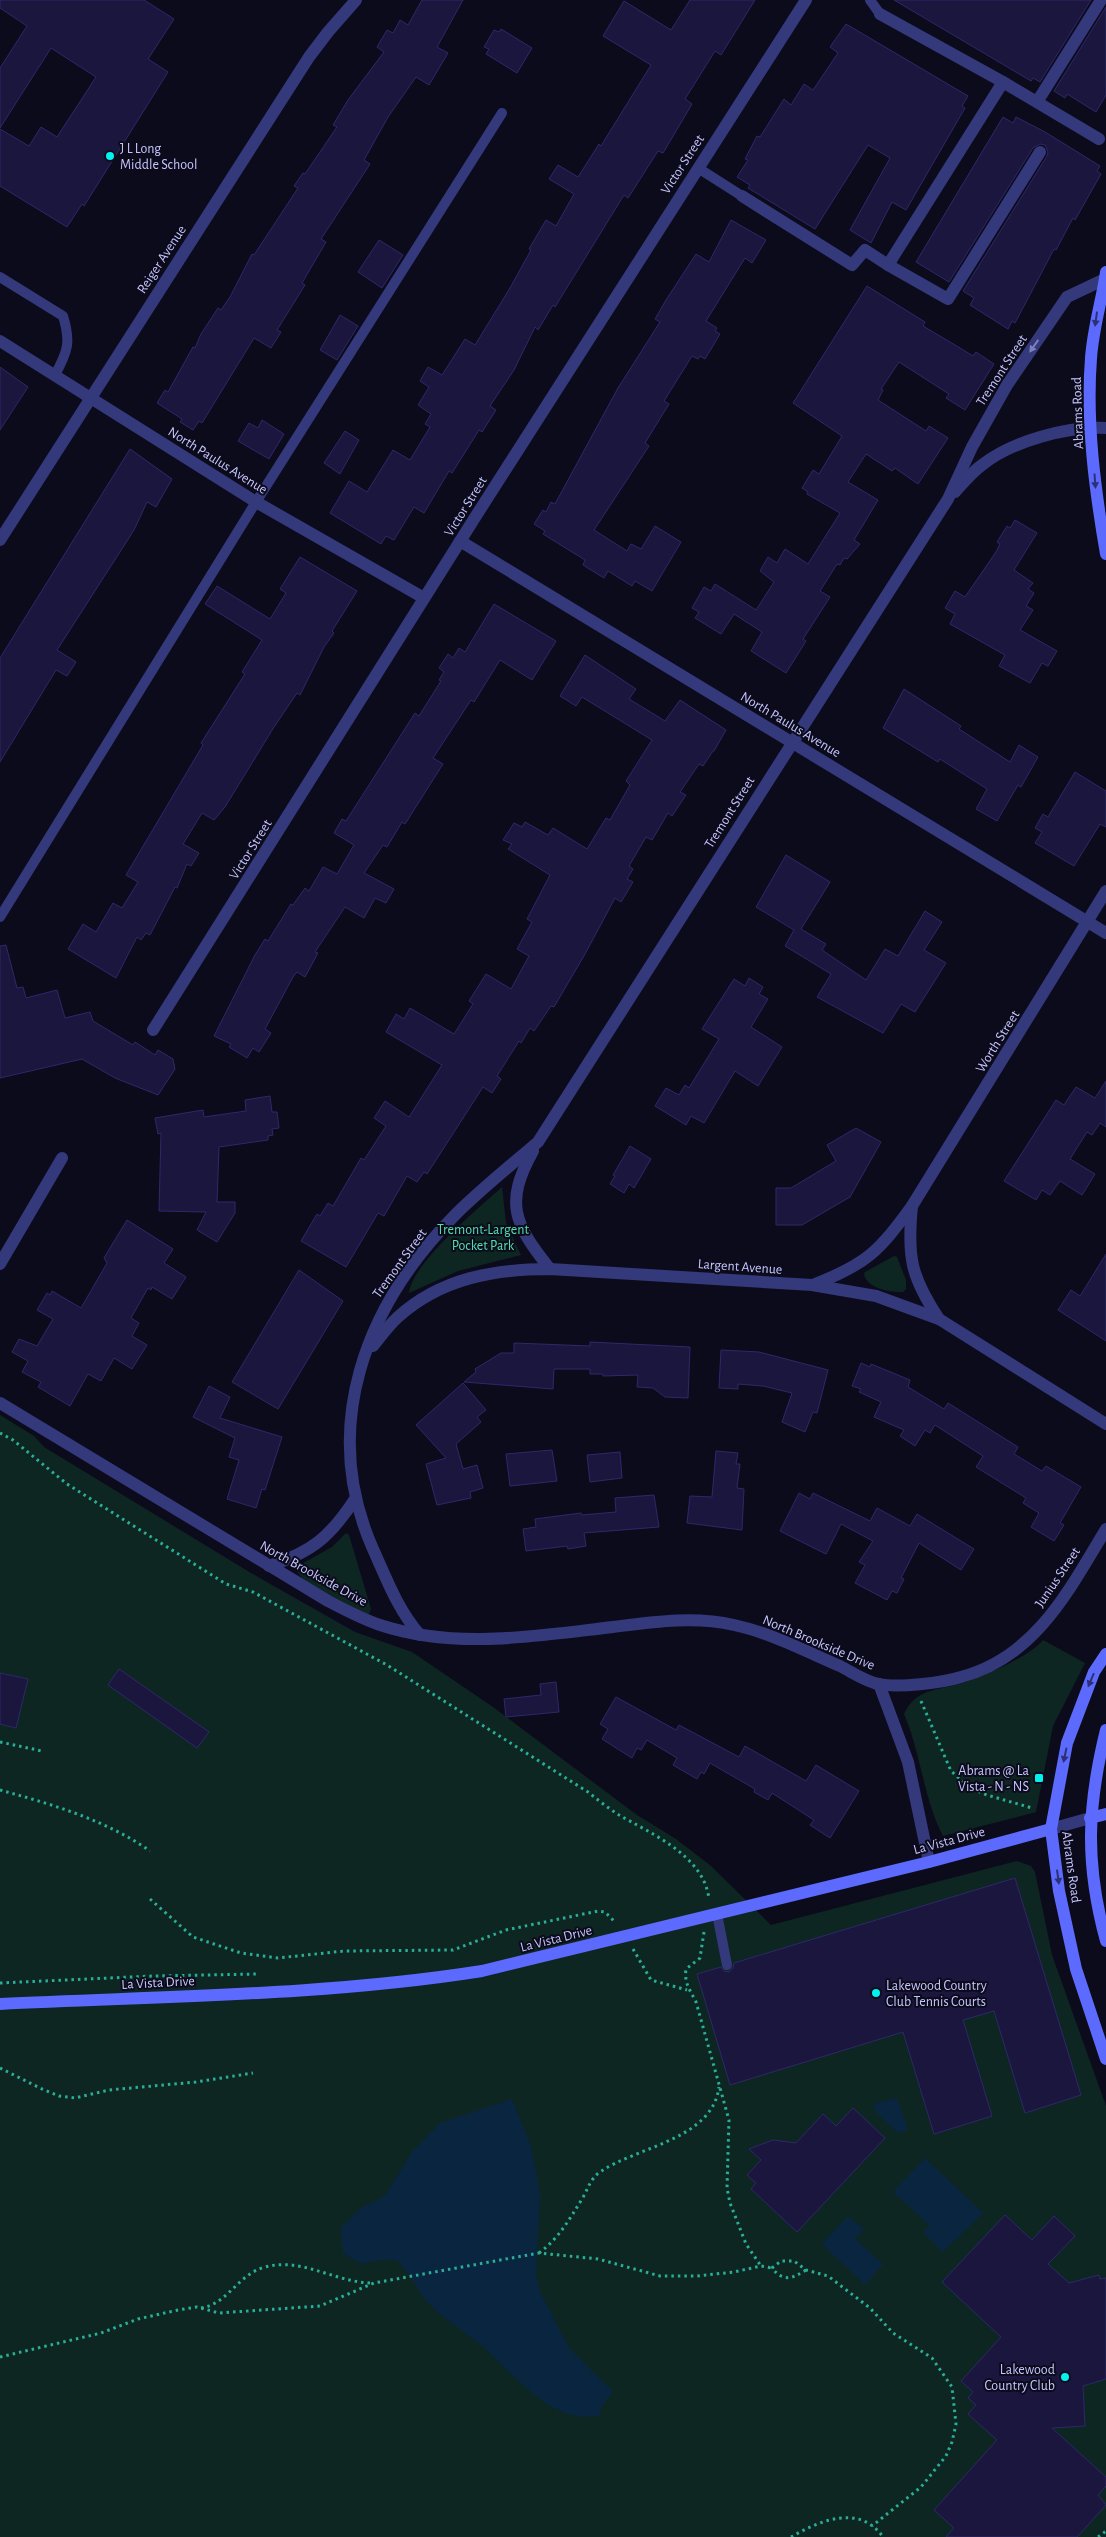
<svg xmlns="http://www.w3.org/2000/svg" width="1106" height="2537" font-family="'Alegreya Sans',sans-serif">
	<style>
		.green { fill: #0e2622 }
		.water { fill: #0a2540 }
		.building { fill: #1a163d; stroke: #2e286a }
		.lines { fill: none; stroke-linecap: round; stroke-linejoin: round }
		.path { stroke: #29af98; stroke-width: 3; stroke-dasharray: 2.5 4; stroke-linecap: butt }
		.lane { stroke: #34397c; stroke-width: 10 }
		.street { stroke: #34397c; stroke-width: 12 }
		.secondary { stroke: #5d6aff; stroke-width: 12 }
		.oneway { fill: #2c3177 }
		.oneway2 { fill: #7d80be }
		.poi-dot { fill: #00f1ee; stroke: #0c0b1c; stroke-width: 2 }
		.labels { text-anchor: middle; stroke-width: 4; stroke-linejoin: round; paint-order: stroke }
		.poi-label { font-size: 14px; fill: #c6c6ff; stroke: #0c0b1c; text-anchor: start }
		.street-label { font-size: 14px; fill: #c6c6ff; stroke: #0c0b1c }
		.park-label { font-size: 14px; fill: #50e0ad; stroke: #0c0b1c }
	</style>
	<rect width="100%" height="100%" fill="#0c0b1c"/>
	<g class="green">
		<path d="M502 1187 506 1223 521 1255 458 1271 409 1293C412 1263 479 1208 502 1187Z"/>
		<path d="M894 1256 897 1257 906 1280V1289L903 1292C891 1293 865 1288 864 1273L867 1271Z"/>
		<polygon points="0,1415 34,1436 44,1447 251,1573 355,1632 412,1652 493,1707 637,1815 676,1839 711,1866 771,1925 1017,1861 1031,1866 1035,1872 1052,1955 1106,2106 1106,2537 0,2537"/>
		<path d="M346 1533 349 1535 371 1609 369 1614 365 1615C341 1604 309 1594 296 1569L298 1566 332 1547Z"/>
		<path d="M1043 1640 1085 1663 1053 1726 1036 1812 943 1836C923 1797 921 1753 904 1714 917 1686 941 1691 966 1682 988 1673 1028 1658 1043 1640Z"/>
	</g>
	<g class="water">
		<polygon points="897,2098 908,2130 898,2133 876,2112 873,2104"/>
		<path d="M512 2099 531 2146 540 2195 536 2274 541 2294 569 2348 613 2392 601 2407 600 2415C553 2427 512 2372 481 2345 462 2330 442 2318 425 2299 418 2290 407 2269 398 2262 388 2256 372 2262 361 2264L343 2253 341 2228 361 2208 385 2196 412 2152 440 2123Z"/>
		<polygon points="925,2158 983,2213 943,2252 923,2232 929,2225 893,2192"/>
		<polygon points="848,2216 864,2229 855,2238 883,2265 865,2285 822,2244"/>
	</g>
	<g class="building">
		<polygon points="0,0 144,0 174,19 148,59 168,72 84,206 82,204 67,227 0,186 0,129 29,146 41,127 57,137 96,77 51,48 0,128 0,68 27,26 0,8"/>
		<polygon points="422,0 463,0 437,47 448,53 429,85 416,77 388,117 364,160 370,164 321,239 326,242 302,283 305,285 277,330 281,332 271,348 254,338 202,423 199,421 193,430 180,422 182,419 157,403 165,390 168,392 193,347 195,348 201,334 218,308 221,310 230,297 252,254 254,255 298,188 294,186 303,173 305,174 337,127 333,125 348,100 384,52 377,47 387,30 393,33 400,20 408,25"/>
		<polygon points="690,0 755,0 721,55 715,51 685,99 692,104 663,153 658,151 628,198 624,195 555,307 553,305 538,330 535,327 514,370 490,406 496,410 482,432 479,430 452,473 449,471 424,513 414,507 394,540 386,536 381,544 330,513 349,481 367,492 393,450 410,460 430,427 425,424 431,414 418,405 429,387 420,381 428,367 442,375 465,339 475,345 510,288 531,250 529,249 546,220 556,226 574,194 549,179 558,165 578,177 599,144 601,146 651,65 603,36 624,1 671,30"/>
		<polygon points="894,0 1091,0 1040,82 1033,78 1031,81"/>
		<polygon points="1106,7 1106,95 1096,112 1067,94 1065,98 1054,91"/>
		<polygon points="846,24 968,96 962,106 965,108 906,210 892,202 871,243 850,230 890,158 868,145 815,229 748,188 750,185 737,177 748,160 745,159 757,136 760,137 784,99 791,105 804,84 813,90 838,53 830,47"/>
		<polygon points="501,29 532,48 517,73 486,54 489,49 484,47 494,30 499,32"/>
		<polygon points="1003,117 1013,123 1016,117 1045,132 1100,166 1097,171 1101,174 1075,220 1073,218 1056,250 1054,249 1015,323 1012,321 1008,329 970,305 974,298 963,291 1047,156 1048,152 1045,145 1040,144 1033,148 949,282 916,262"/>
		<polygon points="731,220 766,240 752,263 745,258 706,321 717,328 715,331 720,334 705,359 700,356 698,359 692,356 664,401 669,404 645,443 649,446 594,530 627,551 631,544 641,549 655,526 681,542 652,591 635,581 632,586 608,571 604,578 583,565 585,560 543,534 545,531 534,524 543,510 546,512 551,502 555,504 618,388 660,322 655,319 666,300 696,254 709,262"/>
		<polygon points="379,240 403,255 382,288 358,272"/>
		<polygon points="867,286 925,322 923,326 950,342 973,356 976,352 994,364 965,410 946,398 949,394 899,362 881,389 883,390 878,400 926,431 929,426 948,438 918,484 895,468 892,471 866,454 848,482 878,500 854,540 860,544 847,559 844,558 840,565 837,564 820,591 830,597 803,639 806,641 786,673 751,651 762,632 734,614 721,634 695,618 699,612 692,608 704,587 711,591 715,584 756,610 774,582 760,571 768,557 777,563 785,549 808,564 840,513 807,494 808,492 802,488 813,470 819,474 842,436 793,403"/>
		<polygon points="340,315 358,326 337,360 320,350"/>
		<polygon points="0,367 28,387 0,430"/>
		<polygon points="262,420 284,434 269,459 238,441 249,423 258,428"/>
		<polygon points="345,431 359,440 340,474 324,463"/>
		<polygon points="130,449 172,479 156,507 147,502 134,530 57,650 76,662 67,676 56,670 0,762 0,658"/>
		<polygon points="1015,520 1037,533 1014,570 1033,583 1028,589 1034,593 1026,606 1033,610 1020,630 1057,651 1048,666 1042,663 1030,683 999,666 1005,655 950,624 955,614 945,608 955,591 965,597 996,552 1000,544 997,542 1007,526 1010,528"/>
		<polygon points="300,557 357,591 332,631 334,633 324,647 300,695 297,693 274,727 225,807 214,820 202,813 183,844 199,853 191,866 187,864 177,888 175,887 150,935 146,933 141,940 137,937 116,978 68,949 83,924 96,932 113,903 122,908 138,882 126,875 203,745 201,743 245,674 242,672 262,640 205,604 217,586 270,619 286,593 280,589"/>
		<polygon points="494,604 556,641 532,680 500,660 474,702 471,700 433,758 443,764 405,824 402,822 387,847 383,845 364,873 394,889 386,903 375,898 364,918 345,907 315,952 318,953 305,977 297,972 293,977 265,1029 271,1033 259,1052 253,1048 247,1058 229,1047 231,1044 214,1036 255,955 265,939 268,941 291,904 293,905 305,888 309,891 323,867 337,874 354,845 334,833 342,819 346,821 415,713 419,716 441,681 439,680 444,672 439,668 448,654 453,658 459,648 465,652"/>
		<polygon points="585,655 636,689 629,699 665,721 680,700 726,730 714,751 713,751 703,766 699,764 680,792 686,795 672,816 668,813 652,840 646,837 629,866 633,869 627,879 633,882 621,902 615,898 585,954 554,1007 551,1006 534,1031 530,1028 521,1043 519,1041 497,1076 501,1079 492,1093 483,1087 427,1174 424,1172 417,1182 407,1176 384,1216 378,1213 346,1267 301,1241 317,1214 320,1216 328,1203 333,1206 361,1158 364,1160 386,1126 374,1118 385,1101 409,1117 442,1065 386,1032 396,1014 404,1019 410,1008 454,1034 473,1004 469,1001 486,974 511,989 529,956 517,949 532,922 527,919 550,875 508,849 512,844 503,840 514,823 522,827 525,822 548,835 553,828 587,849 606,818 610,820 630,785 626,781 652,740 582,697 576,706 560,696"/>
		<polygon points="904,689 961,726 959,729 1010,762 1019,745 1038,757 1021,787 1018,785 997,821 976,809 987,789 940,759 938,762 883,728"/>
		<polygon points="1075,772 1106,791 1106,827 1100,824 1074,866 1035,843 1042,832 1035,828 1043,814 1048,817"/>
		<polygon points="786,855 830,882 801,929 826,944 822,950 866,980 885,949 898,956 925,911 942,922 924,950 946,963 915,1012 901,1004 883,1033 817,997 831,974 785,946 794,930 756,907"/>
		<polygon points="6,945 17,988 23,987 26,998 57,990 65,1018 90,1012 93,1021 133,1045 135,1042 155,1055 158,1050 173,1059 175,1069 158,1095 115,1078 82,1059 0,1078 0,946"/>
		<polygon points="749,978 763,987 759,994 768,999 751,1027 782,1047 758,1086 735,1071 704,1123 691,1116 686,1125 655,1106 666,1088 679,1095 685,1085 689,1088 719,1039 702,1029 734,979 745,986"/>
		<polygon points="1106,1081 1106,1127 1100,1123 1092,1135 1087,1132 1070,1159 1095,1174 1082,1195 1060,1181 1050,1195 1042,1190 1036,1200 1004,1181 1056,1100 1064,1105 1076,1087 1095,1098"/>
		<polygon points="270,1096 272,1112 277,1112 279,1128 272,1129 273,1135 268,1136 268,1140 219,1147 217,1202 235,1202 235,1213 217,1242 197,1230 206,1212 159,1211 161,1133 158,1134 155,1118 203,1110 204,1117 246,1111 245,1100"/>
		<polygon points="856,1128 881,1142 850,1197 802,1225 776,1225 776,1188 791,1188 836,1161 827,1145"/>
		<polygon points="630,1146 651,1159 634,1188 629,1184 624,1193 610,1184 615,1176 613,1175"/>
		<polygon points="127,1220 173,1249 164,1263 186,1277 172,1299 152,1287 151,1290 148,1288 131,1318 139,1323 132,1336 147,1345 132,1369 114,1358 101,1381 88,1374 70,1406 38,1387 41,1382 22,1372 28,1361 12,1352 19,1339 37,1346 53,1319 37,1310 47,1293 50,1295 52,1291 81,1308 107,1263 104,1258"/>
		<polygon points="1106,1254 1106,1341 1058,1310 1071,1290 1080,1296"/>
		<polygon points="299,1270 343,1301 278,1409 232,1382"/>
		<polygon points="590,1342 690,1347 688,1398 665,1397 653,1388 637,1387 638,1375 603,1376 603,1374 590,1374 590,1369 554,1369 553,1389 464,1382 476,1372 475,1369 501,1353 514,1353 514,1343 590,1346"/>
		<polygon points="721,1350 759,1352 828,1370 817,1413 813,1412 805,1432 782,1422 792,1393 763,1386 738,1384 738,1389 719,1388"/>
		<polygon points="861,1363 870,1367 871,1364 910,1380 908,1387 944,1409 948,1403 1018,1447 1014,1454 1042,1471 1046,1466 1081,1487 1060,1523 1064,1525 1054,1541 1031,1527 1039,1513 1023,1503 1026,1498 976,1467 983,1456 935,1425 930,1433 925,1430 915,1446 900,1436 904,1430 874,1417 881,1402 859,1392 861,1389 852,1386"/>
		<polygon points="463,1383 486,1410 477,1417 481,1422 456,1444 463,1469 477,1465 483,1488 470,1492 471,1498 437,1505 426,1464 446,1458 416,1425"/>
		<polygon points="209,1386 230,1397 220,1418 282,1437 265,1490 262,1489 256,1508 227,1499 239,1460 229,1457 235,1438 193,1417"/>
		<polygon points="552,1450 557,1481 510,1486 506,1454"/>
		<polygon points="716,1451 738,1453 736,1464 740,1464 737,1488 744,1489 742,1530 687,1523 690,1496 712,1497"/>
		<polygon points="620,1452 622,1478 590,1482 587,1455"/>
		<polygon points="799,1493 810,1499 813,1493 870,1521 877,1508 910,1526 917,1514 974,1549 961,1570 919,1543 901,1578 904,1579 897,1593 892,1591 887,1600 855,1583 865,1565 859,1562 873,1541 841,1524 826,1554 780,1531"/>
		<polygon points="654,1495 659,1527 584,1533 586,1546 568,1549 567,1546 526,1551 523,1529 536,1527 535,1519 581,1513 582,1515 616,1512 615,1498"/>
		<polygon points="119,1669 209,1732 197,1748 108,1685"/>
		<polygon points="0,1673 28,1679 16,1728 0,1724"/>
		<polygon points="556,1682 559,1712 506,1717 504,1699 541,1695 540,1684"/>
		<polygon points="616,1697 676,1730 679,1725 739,1757 745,1746 806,1781 816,1765 859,1791 830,1838 810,1825 814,1820 772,1793 768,1800 754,1792 755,1789 710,1763 704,1774 701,1772 697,1779 673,1765 677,1758 647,1740 641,1750 637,1748 632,1758 602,1739 608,1729 600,1724"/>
		<polygon points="1015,1878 1081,2095 1025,2113 994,2011 963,2020 992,2116 934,2134 903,2032 730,2085 697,1974 721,1967 724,1971 729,1972 733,1968 734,1963"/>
		<polygon points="853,2108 885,2138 797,2232 751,2189 756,2183 747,2175 761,2160 749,2149 773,2140 796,2143 823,2114 836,2126"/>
		<polygon points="1005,2215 1032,2240 1054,2216 1075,2236 1048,2264 1069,2283 1099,2275 1100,2279 1106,2278 1106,2379 1083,2386 1085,2426 1052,2428 1106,2477 1106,2486 1098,2495 1106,2505 1077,2537 946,2537 954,2528 934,2510 997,2440 968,2414 976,2405 968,2398 973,2392 961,2381 1001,2337 942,2282"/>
	</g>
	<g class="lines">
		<g class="path">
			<path d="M0 1433 13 1440 67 1484 226 1584 253 1592 387 1665 588 1792C598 1800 608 1808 619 1815 652 1834 704 1856 709 1899"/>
			<polyline points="921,1701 951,1771 970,1788 987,1795 1032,1808"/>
			<polyline points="0,1742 42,1751"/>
			<path d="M0 1790C51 1804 106 1820 150 1851"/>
			<polyline points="150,1899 193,1937 241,1953 278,1958 344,1951 453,1950 506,1930 598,1911 605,1912 616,1923"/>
			<path d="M704 1932 700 1958 686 1969C684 1983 690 1990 696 2002L729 2120 727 2188 730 2203 746 2244 761 2266"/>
			<polyline points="633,1949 651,1980 687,1990"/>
			<polyline points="0,1983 153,1976 258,1974"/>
			<polyline points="0,2068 42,2089 59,2096 75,2098 109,2090 196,2082 253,2073"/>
			<path d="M539 2253C559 2238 569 2220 582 2199 588 2189 590 2179 600 2172 638 2146 712 2140 719 2087"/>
			<path d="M806 2270C792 2279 783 2282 772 2268L781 2261H794L806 2270 828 2276 870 2308 893 2333 932 2358 952 2387 956 2424 952 2442 946 2456 921 2487 872 2526"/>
			<path d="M201 2308C228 2304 238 2274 265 2267 302 2257 334 2282 371 2283"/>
			<polyline points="0,2357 101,2333 138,2319 178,2310 197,2307 219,2313 320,2306 374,2283 539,2253 598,2259 660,2276 697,2276 734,2272 761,2266 772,2268"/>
			<path d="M791 2537C819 2521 859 2503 883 2537"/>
			<polyline points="1098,2537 1106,2531"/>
		</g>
		<g class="lane">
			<polyline points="870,0 880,14"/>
			<polyline points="698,168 742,196"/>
			<path d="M0 277 63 316C71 342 68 351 55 375"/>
			<polyline points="0,917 256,502 502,113"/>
			<polyline points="717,1914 727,1965"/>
		</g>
		<g class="street">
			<polyline points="880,14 1003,82 1099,139"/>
			<polyline points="1003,82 888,265 948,299 1040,152"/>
			<polyline points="1037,102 1101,0"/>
			<polyline points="742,196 852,265 865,250 888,265"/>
			<polyline points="0,341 256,502 424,598"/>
			<path d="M955 492C963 483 972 472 982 465 1012 441 1068 426 1106 428"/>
			<polyline points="0,540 309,57 328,32 356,0"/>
			<polyline points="460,541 1106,933"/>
			<polyline points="153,1030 474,519 806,0"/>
			<path d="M533 1151C504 1203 514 1224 550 1269"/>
			<path d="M912 1206C907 1257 911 1277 939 1319"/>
			<polyline points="0,1264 62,1158"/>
			<path d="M815 1284C867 1264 879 1251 912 1206L1106 891"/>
			<path d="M373 1346C381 1336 389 1325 398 1317 441 1278 495 1269 550 1269L812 1285 876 1296 939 1319 1106 1424"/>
			<path d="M0 1403 328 1601C345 1610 362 1619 380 1625 456 1650 535 1636 613 1627 653 1622 694 1616 734 1625 771 1633 805 1651 840 1666 852 1672 866 1682 879 1684 898 1688 942 1683 961 1677 1036 1657 1069 1590 1106 1529"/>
			<path d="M269 1566C312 1552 330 1537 355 1499"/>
			<path d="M420 1635C398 1610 387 1580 373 1549 319 1427 365 1306 455 1215 481 1189 510 1166 538 1142L948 499 972 447 1007 385 1067 297 1105 279"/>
			<polyline points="879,1684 908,1762 929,1862"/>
			<polyline points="1051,1829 1090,1818"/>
		</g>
		<g class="secondary">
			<path d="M1106 272C1102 300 1093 328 1091 358 1086 423 1095 490 1106 554"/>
			<polyline points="1106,1654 1094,1672 1067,1743 1051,1829 1059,1891 1076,1969 1106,2059"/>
			<path d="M1106 1730C1087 1807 1085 1864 1106 1941"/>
			<polyline points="1090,1818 1106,1814"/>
			<path d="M0 2004C161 1996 323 1996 482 1971L929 1862 1051 1829"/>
		</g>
	</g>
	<defs><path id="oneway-solid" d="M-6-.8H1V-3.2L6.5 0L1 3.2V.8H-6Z" transform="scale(1.25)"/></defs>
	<g class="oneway">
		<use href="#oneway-solid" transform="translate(1096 319) rotate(98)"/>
		<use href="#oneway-solid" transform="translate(1095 481) rotate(86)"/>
		<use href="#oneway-solid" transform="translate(1091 1680) rotate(113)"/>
		<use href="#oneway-solid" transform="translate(1065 1755) rotate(102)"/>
		<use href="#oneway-solid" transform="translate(1058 1877) rotate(82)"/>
	</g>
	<use class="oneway2" href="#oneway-solid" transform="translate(1034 346) rotate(125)"/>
	<g class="poi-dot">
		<circle cx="110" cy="156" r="5"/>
		<rect x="1034" y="1773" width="10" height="10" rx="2.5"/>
		<circle cx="876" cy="1993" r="5"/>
		<circle cx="1065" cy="2377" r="5"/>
	</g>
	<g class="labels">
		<g class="poi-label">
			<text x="120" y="153">J L Long<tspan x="120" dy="16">Middle School</tspan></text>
			<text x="1029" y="1775" text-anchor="end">Abrams @ La<tspan x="1029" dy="16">Vista - N - NS</tspan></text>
			<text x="886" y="1990">Lakewood Country<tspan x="886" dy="16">Club Tennis Courts</tspan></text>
			<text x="1055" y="2374" text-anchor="end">Lakewood<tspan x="1055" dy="16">Country Club</tspan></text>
		</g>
		<g class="street-label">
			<text transform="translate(682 164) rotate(-57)" y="5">Victor Street</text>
			<text transform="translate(161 259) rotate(-57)" y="5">Reiger Avenue</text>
			<text transform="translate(1001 370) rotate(-57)" y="5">Tremont Street</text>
			<text transform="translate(1077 413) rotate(-92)" y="5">Abrams Road</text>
			<text transform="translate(218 460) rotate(32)" y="5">North Paulus Avenue</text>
			<text transform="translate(465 506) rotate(-58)" y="5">Victor Street</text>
			<text transform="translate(791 724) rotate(31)" y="5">North Paulus Avenue</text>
			<text transform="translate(729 812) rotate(-58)" y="5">Tremont Street</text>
			<text transform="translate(250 849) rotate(-58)" y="5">Victor Street</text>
			<text transform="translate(997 1041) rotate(-58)" y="5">Worth Street</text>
			<text transform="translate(399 1263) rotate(-54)" y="5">Tremont Street</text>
			<text transform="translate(740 1266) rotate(4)" y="5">Largent Avenue</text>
			<text transform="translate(314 1573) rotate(29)" y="5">North Brookside Drive</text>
			<text transform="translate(1057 1577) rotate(-56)" y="5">Junius Street</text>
			<text transform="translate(819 1642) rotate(23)" y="5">North Brookside Drive</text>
			<text transform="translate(949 1840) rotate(-15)" y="5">La Vista Drive</text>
			<text transform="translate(1072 1867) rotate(82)" y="5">Abrams Road</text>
			<text transform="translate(556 1938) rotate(-14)" y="5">La Vista Drive</text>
			<text transform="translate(158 1982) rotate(-3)" y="5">La Vista Drive</text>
		</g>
		<g class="park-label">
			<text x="483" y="1234">Tremont-Largent<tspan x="483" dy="16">Pocket Park</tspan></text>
		</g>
	</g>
</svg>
